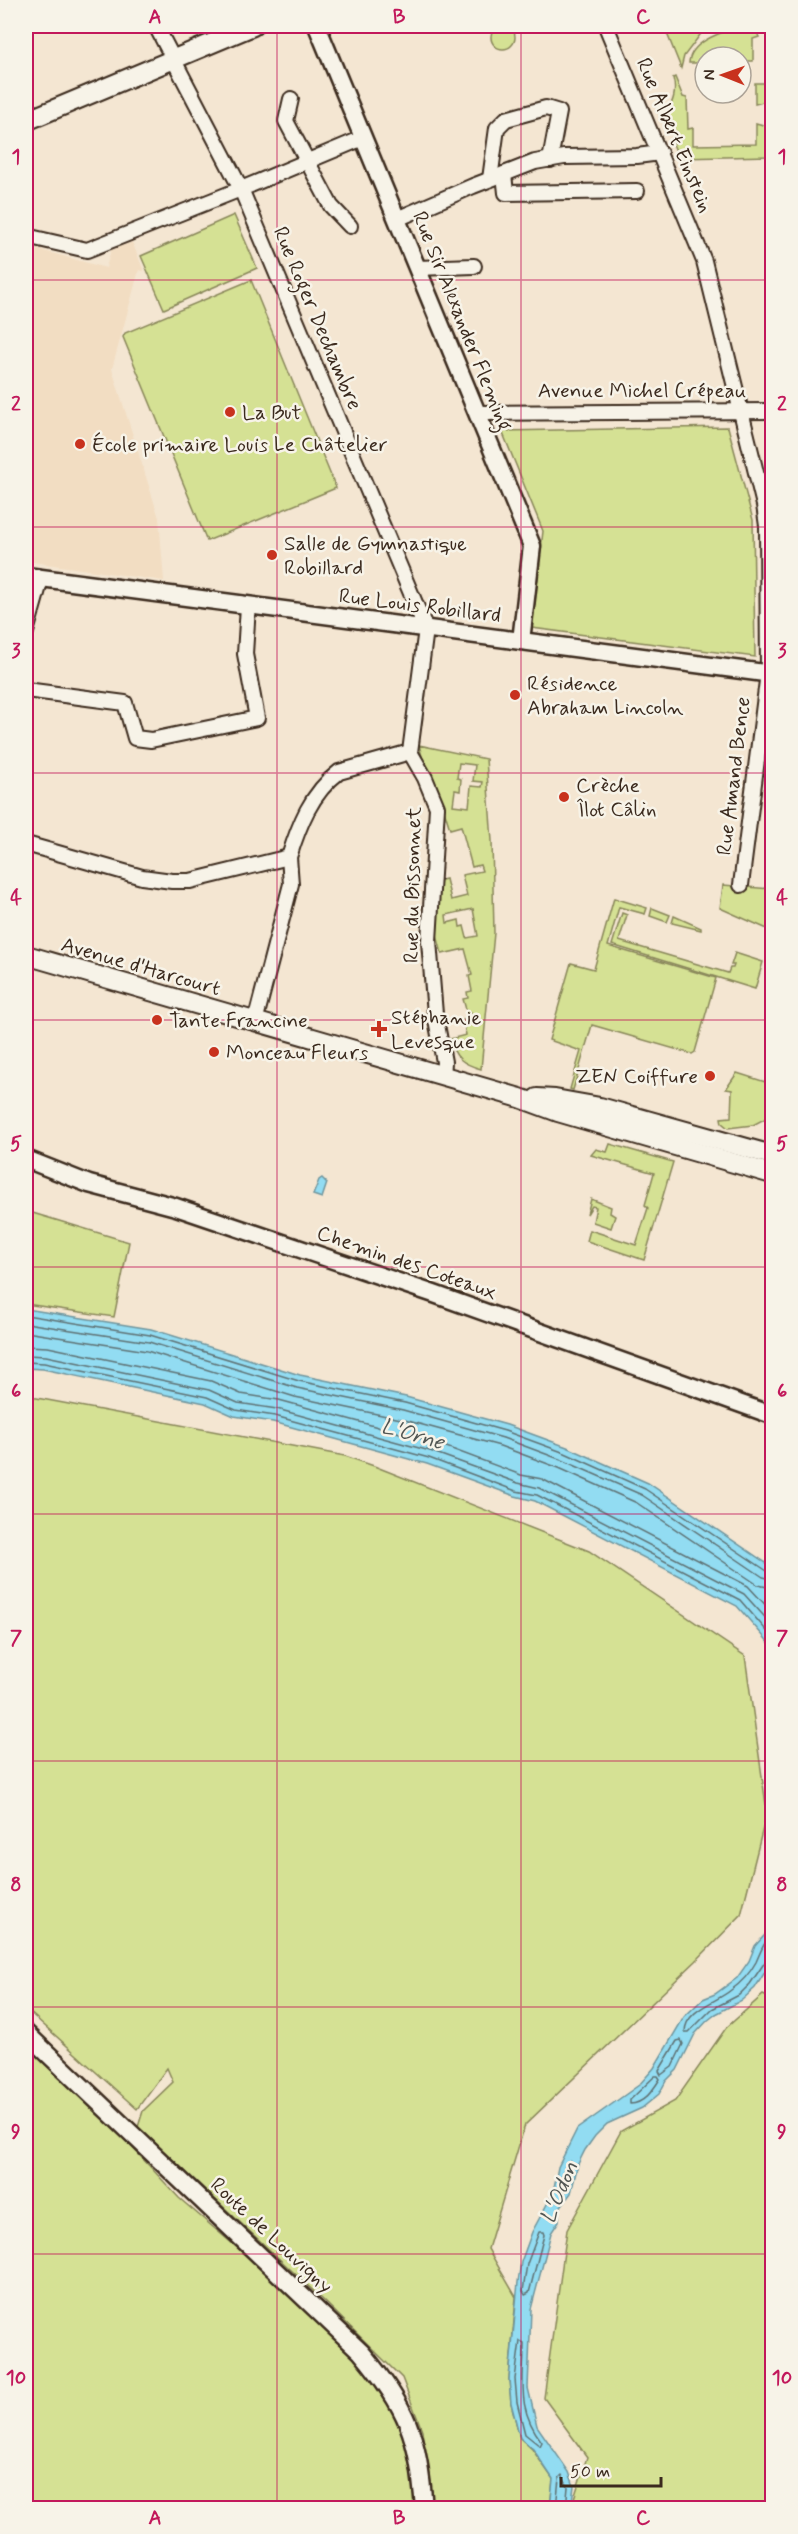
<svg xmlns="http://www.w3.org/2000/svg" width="798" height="2534" font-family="Mynerve,sans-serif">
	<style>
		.built { fill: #f2ddc2 }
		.green { fill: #d5e194; stroke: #888659; stroke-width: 1.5; fill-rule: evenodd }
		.water { fill: #92dcf2; stroke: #6f959d; stroke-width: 1.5 }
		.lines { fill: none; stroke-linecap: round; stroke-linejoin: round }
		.shore { stroke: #5e7173; stroke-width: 1.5 }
		.minor-casing { stroke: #3b2a1e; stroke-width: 18 }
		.tertiary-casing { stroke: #3b2a1e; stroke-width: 21 }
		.secondary-casing { stroke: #3b2a1e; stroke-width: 22 }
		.minor { stroke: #f7f3e8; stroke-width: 14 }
		.tertiary { stroke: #f7f3e8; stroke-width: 16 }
		.secondary { stroke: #f7f3e8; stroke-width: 18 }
		.grid { fill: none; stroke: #c2185b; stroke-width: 1.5; stroke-opacity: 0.55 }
		.poi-dot { fill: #c8321e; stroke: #f7f3e8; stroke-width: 2 }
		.labels { text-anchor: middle; stroke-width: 5; stroke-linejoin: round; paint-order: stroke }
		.street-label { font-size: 21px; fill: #3b2a1e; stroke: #f7f3e8 }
		.poi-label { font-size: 21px; fill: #3b2a1e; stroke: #f7f3e8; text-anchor: start }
		.water-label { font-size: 22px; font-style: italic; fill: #515653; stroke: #f7f3e8 }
		.neatline { fill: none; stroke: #c2185b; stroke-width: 2 }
		.grid-label { font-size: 20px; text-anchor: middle; font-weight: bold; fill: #c2185b }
	</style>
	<rect width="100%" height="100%" fill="#f4e6d2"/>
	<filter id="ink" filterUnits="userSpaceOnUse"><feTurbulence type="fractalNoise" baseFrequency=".0167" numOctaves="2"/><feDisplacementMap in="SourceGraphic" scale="12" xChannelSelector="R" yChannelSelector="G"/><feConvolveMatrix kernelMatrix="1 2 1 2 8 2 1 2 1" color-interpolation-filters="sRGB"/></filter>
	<g filter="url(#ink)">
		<polygon class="built" points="132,242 144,271 139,270 112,369 159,518 164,581 26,561 26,246 106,268 111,250"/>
		<g class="green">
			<circle cx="503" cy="37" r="12"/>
			<polygon points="664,26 700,26 703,31 684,56 681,68"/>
			<path d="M740 26H754L759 37 753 39V61H741V57H705V63H689C690 41 723 32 740 26Z"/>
			<path d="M675 77 683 97 687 98 688 129 693 128V145L756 144V123L771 127 772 156 679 158 673 144 679 140 667 113C673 101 677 92 673 78Z"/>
			<polygon points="755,83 770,83 771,100 755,104"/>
			<polygon points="234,215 257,268 164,309 141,256"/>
			<polygon points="251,280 336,488 207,541 123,337 125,333"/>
			<polygon points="728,427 753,520 755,657 532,628 543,531 502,431"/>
			<path d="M419 745 486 759 492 841 494 933 481 1069C463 1064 454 1058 450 1039L466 1035 463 1020 473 1018 471 1013H467L463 999 468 998 467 992 472 991 469 976 472 975 465 949 442 954 436 931 437 881 446 879 451 900 467 896 462 875 482 871 480 865 472 867 461 826 450 829 437 787 423 760ZM459 763 475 765 473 781 483 782 482 787 471 786 469 807 453 805 455 790 460 791 461 779 457 778ZM473 909 478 936 467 938 464 926 460 927 459 920 447 923 446 915Z"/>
			<polygon points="723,885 772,889 772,931 720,908"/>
			<polygon points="614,898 647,908 645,914 619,907 608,946 716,978 695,1052 692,1054 592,1025 573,1090 570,1089 581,1051 549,1040 571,963 594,969"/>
			<polygon points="652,908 670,915 667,922 650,916"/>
			<polygon points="622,913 627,915 619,941 728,973 730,968 733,968 734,965 731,965 735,953 763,962 755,989 612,945"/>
			<polygon points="674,916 701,928 701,930 672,923"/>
			<polygon points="737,1073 772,1084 772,1115 753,1125 728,1128 722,1123 721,1118 731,1117 732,1090 726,1089"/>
			<polygon points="610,1144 673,1162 644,1260 587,1241 590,1230 636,1245 648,1208 645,1205 654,1173 591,1155 596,1149 607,1152"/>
			<polygon points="591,1199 611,1207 610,1213 615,1216 611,1228 593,1222 596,1207 592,1206 587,1214"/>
			<polygon points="26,1211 129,1242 114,1317 26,1304"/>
			<polygon points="26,1396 345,1456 374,1466 589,1551 745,1656 767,1812 741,1915 696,1961 525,2125 488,2249 516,2297 509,2379 511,2403 520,2438 532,2449 553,2479 550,2508 431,2508 422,2430 402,2378 322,2299 138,2127 143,2111 173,2082 167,2068 137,2109 26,2009"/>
			<polygon points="763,1995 772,1999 772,2508 571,2508 587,2457 544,2398 567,2230 621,2131 675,2101 726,2028"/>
			<polygon points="26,2046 117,2131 179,2198 310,2310 376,2375 395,2414 406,2446 412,2471 416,2508 26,2508"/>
		</g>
		<g class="water">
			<polygon points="322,1178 327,1183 322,1198 313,1195 319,1180"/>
			<polygon points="26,1309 151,1329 300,1375 406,1397 507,1425 567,1447 648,1483 772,1567 772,1646 737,1606 535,1501 515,1496 427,1464 273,1422 234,1416 205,1403 43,1369 26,1368"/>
			<polygon points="772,1927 772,1961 755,1988 742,2000 716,2014 707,2021 695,2034 677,2070 666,2081 659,2094 642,2108 607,2124 595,2136 585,2150 578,2164 571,2193 559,2209 559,2221 551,2233 531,2309 528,2388 537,2426 569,2472 574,2486 571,2508 550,2508 553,2479 533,2449 520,2438 511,2403 509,2379 518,2282 521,2262 532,2232 553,2193 558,2167 577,2129 639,2085 654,2068 684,2017 703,1999 715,1994 737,1978 749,1961 755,1946"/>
		</g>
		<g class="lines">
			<g class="shore">
				<polyline points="26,1315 150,1335 299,1381 405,1403 505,1431 565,1453 645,1489 767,1571 772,1572"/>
				<polyline points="26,1323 149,1342 297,1388 403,1410 503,1438 562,1460 642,1495 763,1577 772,1579"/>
				<polyline points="26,1332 147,1351 295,1397 401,1419 500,1446 559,1468 637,1503 758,1585 772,1588"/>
				<polyline points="26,1346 48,1347 211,1381 241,1394 279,1400 433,1442 521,1475 542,1479 748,1586 772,1612"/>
				<polyline points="26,1355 46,1356 209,1390 238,1403 277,1409 430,1451 518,1483 539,1488 744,1594 772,1625"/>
				<polyline points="26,1362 44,1363 207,1397 236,1410 275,1416 429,1458 516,1491 537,1495 740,1600 772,1637"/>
				<path d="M772 1935C763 1943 761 1951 756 1962 750 1973 741 1983 731 1990 717 2002 685 2010 685 2032H689L712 2009 739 1995 750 1984 765 1962 772 1959"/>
				<polygon points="677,2041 681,2040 683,2044 672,2067 661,2075 659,2071"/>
				<path d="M655 2076H658L660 2079C653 2090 644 2104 630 2104V2100Z"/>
				<polygon points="570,2161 572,2165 566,2191 562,2193 559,2190 564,2169"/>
				<polygon points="539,2232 543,2232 544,2235 529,2293 525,2295 523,2291 527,2264"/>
				<path d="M520 2341 524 2343C524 2383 516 2408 542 2442L540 2446 525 2434 517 2402 515 2379Z"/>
				<polyline points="556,2508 559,2478 562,2475 568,2487 566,2508"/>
			</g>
			<g class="minor-casing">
				<g id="minor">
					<polyline points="606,26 704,261 764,505 767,526 768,673 741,885"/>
					<polyline points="291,99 286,121 331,206 350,226"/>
					<polyline points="363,138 241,189 426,629 410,752 425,778 437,807 429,941 435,1014 444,1062 443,1077"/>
					<polyline points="504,174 506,193 637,191"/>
					<polyline points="490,179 497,128 506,119 546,108 559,112 550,160"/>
					<polyline points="397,219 473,186 535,162 564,157 637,156 660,153"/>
					<polyline points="26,236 87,250 241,189 156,26"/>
					<polyline points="417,268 474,266"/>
					<polyline points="477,413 772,411"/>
					<polyline points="26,632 41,579"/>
					<polyline points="26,690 125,703 135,738 151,740 257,718 245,654 248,606"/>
					<path d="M26 844 142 877 172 881H190L289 857C299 825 311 793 339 772L410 752"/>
					<polyline points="255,1022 291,884 289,857"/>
				</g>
			</g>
			<g class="tertiary-casing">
				<g id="tertiary">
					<polyline points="317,26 532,546 521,641"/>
					<polyline points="26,576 772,674"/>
					<polyline points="26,1159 89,1184 176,1207 434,1294 772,1415"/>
					<path d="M26 2033 361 2352C408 2408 418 2436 424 2508"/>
				</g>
			</g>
			<g class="secondary-casing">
				<g id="secondary">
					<polyline points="26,121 253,26"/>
					<polyline points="26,955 520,1098 558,1112 772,1174"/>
					<polyline points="537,1098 555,1099 600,1107 772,1155"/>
				</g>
			</g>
			<use href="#minor" class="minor"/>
			<use href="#tertiary" class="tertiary"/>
			<use href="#secondary" class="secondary"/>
		</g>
	</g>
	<path class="grid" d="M277 26V2508M521 26V2508M26 280H772M26 527H772M26 773H772M26 1020H772M26 1267H772M26 1514H772M26 1761H772M26 2007H772M26 2254H772"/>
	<g class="poi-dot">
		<circle cx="230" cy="412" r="6"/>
		<circle cx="80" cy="444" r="6"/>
		<circle cx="272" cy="555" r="6"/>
		<circle cx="515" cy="695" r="6"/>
		<circle cx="564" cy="797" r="6"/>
		<circle cx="157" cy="1020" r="6"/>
		<path d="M376 1020h6v6h6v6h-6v6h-6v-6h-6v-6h6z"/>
		<circle cx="214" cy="1052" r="6"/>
		<circle cx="710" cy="1076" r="6"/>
	</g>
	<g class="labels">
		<g class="street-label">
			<text transform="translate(675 135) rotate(67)" y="7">Rue Albert Einstein</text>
			<text transform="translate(318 318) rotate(67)" y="7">Rue Roger Dechambre</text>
			<text transform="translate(463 321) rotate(68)" y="7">Rue Sir Alexander Fleming</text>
			<text x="642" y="397">Avenue Michel Crépeau</text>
			<text transform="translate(420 605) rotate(7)" y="7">Rue Louis Robillard</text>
			<text transform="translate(733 776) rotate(-83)" y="7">Rue Amand Bence</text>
			<text transform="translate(412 885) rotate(-89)" y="7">Rue du Bissonnet</text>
			<text transform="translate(141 966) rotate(16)" y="7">Avenue d'Harcourt</text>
			<text transform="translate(407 1262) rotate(19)" y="7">Chemin des Coteaux</text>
			<text transform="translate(272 2235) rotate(43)" y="7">Route de Louvigny</text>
		</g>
		<g class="poi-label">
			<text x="242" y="419">La But</text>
			<text x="92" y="451">École primaire Louis Le Châtelier</text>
			<text x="284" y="550">Salle de Gymnastique<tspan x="284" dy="24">Robillard</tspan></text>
			<text x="527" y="690">Résidence<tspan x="527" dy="24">Abraham Lincoln</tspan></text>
			<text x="576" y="792">Crèche<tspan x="576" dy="24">Îlot Câlin</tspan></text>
			<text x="391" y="1024">Stéphanie<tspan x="391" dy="24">Levesque</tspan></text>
			<text x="169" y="1027">Tante Francine</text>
			<text x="226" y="1059">Monceau Fleurs</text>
			<text x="698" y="1083" text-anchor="end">ZEN Coiffure</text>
		</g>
		<g class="water-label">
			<text transform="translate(413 1433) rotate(16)" y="8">L'Orne</text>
			<text transform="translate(558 2192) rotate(-67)" y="8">L'Odon</text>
		</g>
	</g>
	<rect width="798" height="2534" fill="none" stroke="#f7f3e8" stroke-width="66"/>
	<g transform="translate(723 75) rotate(271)"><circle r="28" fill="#f7f3e8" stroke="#aca397" stroke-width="1.5"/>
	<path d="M0-4.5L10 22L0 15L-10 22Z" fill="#c8321e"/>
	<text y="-9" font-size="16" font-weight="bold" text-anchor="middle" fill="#3b2a1e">N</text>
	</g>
	<path d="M561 2477v9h100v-9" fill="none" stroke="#3b2a1e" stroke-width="3"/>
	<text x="570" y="2477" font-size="18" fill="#3b2a1e" stroke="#f7f3e8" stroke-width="4.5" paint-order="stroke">50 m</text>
	<rect x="33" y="33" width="732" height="2468" class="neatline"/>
	<g class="grid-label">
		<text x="155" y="23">A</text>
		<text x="399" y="23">B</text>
		<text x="643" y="23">C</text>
		<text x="16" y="163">1</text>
		<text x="782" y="163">1</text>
		<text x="16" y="410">2</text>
		<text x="782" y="410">2</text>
		<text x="16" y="657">3</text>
		<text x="782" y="657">3</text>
		<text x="16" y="904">4</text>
		<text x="782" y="904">4</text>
		<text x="16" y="1150">5</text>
		<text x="782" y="1150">5</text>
		<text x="16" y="1397">6</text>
		<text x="782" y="1397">6</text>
		<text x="16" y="1644">7</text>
		<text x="782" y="1644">7</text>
		<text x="16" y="1891">8</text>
		<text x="782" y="1891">8</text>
		<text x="16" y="2138">9</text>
		<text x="782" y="2138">9</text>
		<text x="16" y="2384">10</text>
		<text x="782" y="2384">10</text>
		<text x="155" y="2524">A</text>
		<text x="399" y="2524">B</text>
		<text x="643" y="2524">C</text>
	</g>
</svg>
